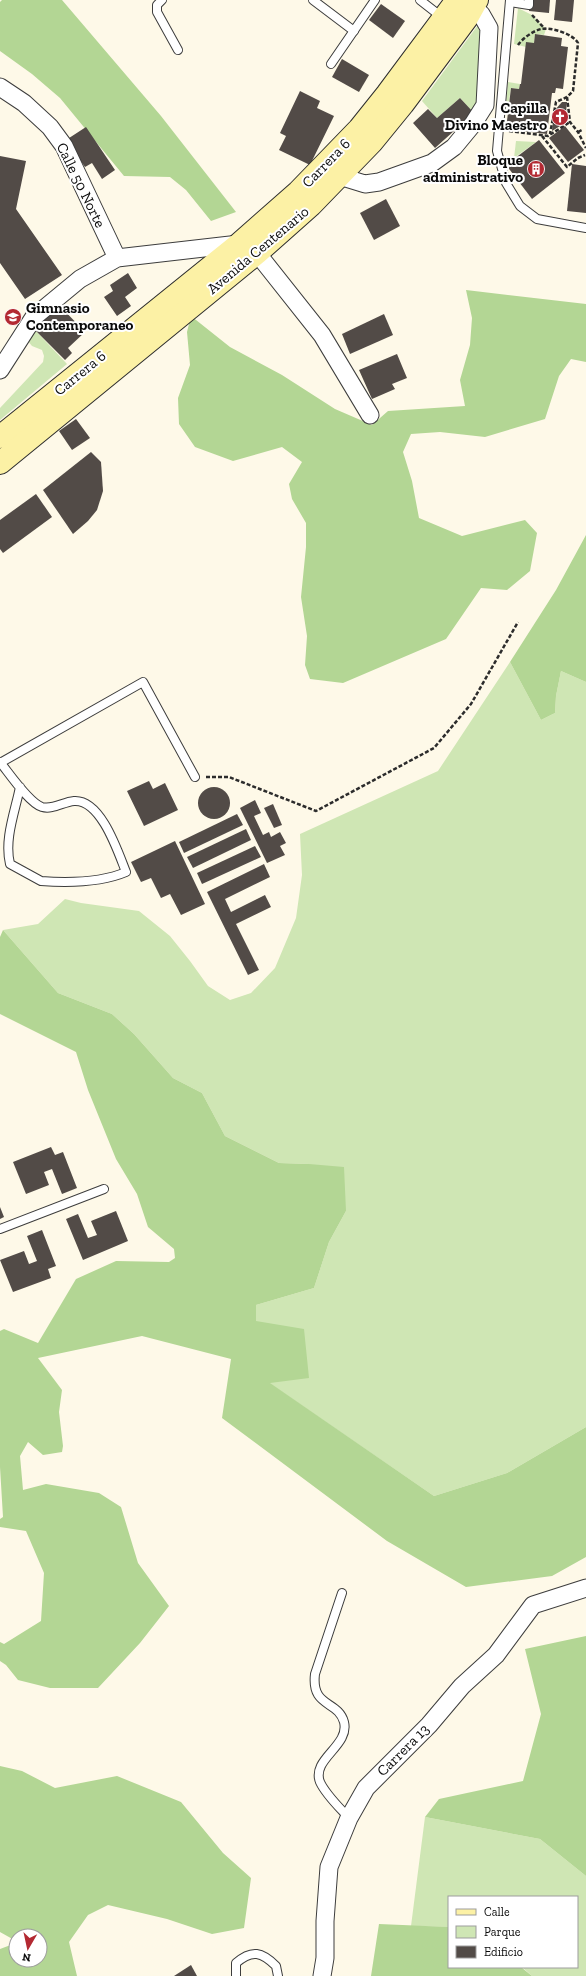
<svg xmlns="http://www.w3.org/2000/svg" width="586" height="1976" font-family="'Zilla Slab',serif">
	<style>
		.green { fill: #cfe6b4 }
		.forest { fill: #b3d694 }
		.building { fill: #524b47 }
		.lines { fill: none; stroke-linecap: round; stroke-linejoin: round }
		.lane-casing { stroke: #3d3d3d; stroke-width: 10 }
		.street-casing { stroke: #3d3d3d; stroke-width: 19 }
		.secondary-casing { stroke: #2c2c2c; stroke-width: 24 }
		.path { stroke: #2c2c2c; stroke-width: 2.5; stroke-dasharray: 4 2; stroke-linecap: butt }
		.lane { stroke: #fff; stroke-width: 8 }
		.street { stroke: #fff; stroke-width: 17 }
		.secondary { stroke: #fcf1a5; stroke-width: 22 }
		.labels { text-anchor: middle; stroke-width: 4; stroke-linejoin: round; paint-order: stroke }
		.poi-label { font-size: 15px; font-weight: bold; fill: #0a0a0a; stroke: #fff; text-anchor: end }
		.street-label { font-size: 15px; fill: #0a0a0a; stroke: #fff }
	</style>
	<rect width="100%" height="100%" fill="#fef9e8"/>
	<g class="green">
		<polygon points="518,8 532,15 546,29 544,35 535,34 534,43 526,47 514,44"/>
		<polygon points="478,25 485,33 481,102 474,113 460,98 437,118 422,101"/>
		<polygon points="508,82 520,84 519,89 511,88 507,114 505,115"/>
		<polygon points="516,141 536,142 514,158"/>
		<polygon points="34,329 67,364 0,420 0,408 43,362 44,356 42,350 32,346 27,340"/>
		<polygon points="510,662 541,720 555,713 556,696 561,671 586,682 586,1427 507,1473 434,1496 269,1383 255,1321 256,1305 314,1288 329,1242 346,1211 309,1164 279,1163 225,1136 202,1093 173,1078 134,1034 112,1014 58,993 3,930 38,924 65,899 81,903 139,911 170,936 190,961 208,986 230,1000 251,993 275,968 296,918 302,875 300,834 438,771"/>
		<polygon points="425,1817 540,1839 586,1876 586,1976 532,1976 522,1967 577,1967 577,1897 449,1897 449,1927 411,1926"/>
	</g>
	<g class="forest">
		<polygon points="2,0 62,0 161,116 236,212 211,221 186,190 170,177 124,176 60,98 32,74 0,51 0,2"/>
		<polygon points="466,290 586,304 586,362 571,359 559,376 545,419 485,437 440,432 411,434 403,452 412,481 419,518 462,536 525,520 537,533 530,571 507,590 481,588 446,639 343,683 310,679 305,665 307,636 301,597 306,547 306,523 292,499 289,484 302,462 282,447 233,461 195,447 179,424 178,398 190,365 187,332 191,316 230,347 282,375 335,409 372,425 388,411 465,406 460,380 470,345 472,318"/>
		<polygon points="586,535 586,682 561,671 556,696 555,713 541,720 510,662 556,590"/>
		<polygon points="3,930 58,993 112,1014 134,1034 173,1078 202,1093 225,1136 279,1163 309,1164 344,1167 346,1211 329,1242 314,1288 256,1305 256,1321 304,1329 309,1378 270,1383 434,1496 507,1473 586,1427 586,1557 552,1576 466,1587 387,1541 222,1418 231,1359 142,1336 38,1358 62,1390 59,1412 63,1446 62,1452 43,1455 28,1442 20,1456 23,1490 46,1484 99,1493 121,1507 138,1563 169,1606 140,1643 98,1688 50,1688 18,1680 6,1665 0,1661 0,1642 4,1644 41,1621 44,1573 26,1531 0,1527 0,1519 3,1517 0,1467 0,1331 4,1329 38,1343 76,1279 116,1261 169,1262 175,1258 174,1249 148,1227 137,1194 116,1159 88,1090 76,1052 0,1014 0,937"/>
		<polygon points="586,1636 586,1876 540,1839 425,1817 439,1799 523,1781 541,1714 525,1649"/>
		<polygon points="0,1766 22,1771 55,1788 117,1776 181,1802 223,1853 251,1878 244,1928 212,1934 167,1919 108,1905 88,1915 69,1942 77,1976 0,1976 0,1949 16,1943 16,1960 40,1960 40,1936 16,1936 16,1941 0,1932"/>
		<polygon points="379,1924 449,1927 449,1967 521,1967 532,1976 371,1976"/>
	</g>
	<g class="building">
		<polygon points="530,0 550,0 549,13 529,11"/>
		<polygon points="556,0 574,0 572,22 554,20"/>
		<polygon points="381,4 405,21 393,38 369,20"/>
		<polygon points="535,34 562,38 561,46 568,47 563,89 556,88 555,93 552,93 547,134 506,129 511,88 519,89 520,84 521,84 526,42 534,43"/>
		<polygon points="342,59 369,75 359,92 332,77"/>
		<polygon points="300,91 320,101 317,108 334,116 310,165 279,150 286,136 280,133"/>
		<polygon points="460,98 474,113 435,148 413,123 428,109 437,118"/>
		<polygon points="562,102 567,102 565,123 552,131 554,111"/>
		<polygon points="565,126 584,150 568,162 549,138"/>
		<polygon points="86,127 115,170 102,179 92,163 85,167 66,140"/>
		<polygon points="539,140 565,173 532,199 506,165"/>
		<polygon points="0,156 26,161 16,209 62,275 25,299 0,263"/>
		<polygon points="572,164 586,166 586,213 567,211"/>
		<polygon points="386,199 400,226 374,240 360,213"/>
		<polygon points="128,273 137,288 125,297 131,306 117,316 104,297 113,291 110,285"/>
		<polygon points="59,305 85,332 68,348 72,353 65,360 34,329"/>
		<polygon points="384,314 393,335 350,354 342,334"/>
		<polygon points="397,354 407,378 392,384 395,389 372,399 359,370"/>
		<polygon points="76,419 90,438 72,450 59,431"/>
		<polygon points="91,452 101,462 103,491 97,510 88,521 73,534 43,490"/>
		<polygon points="36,494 52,517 3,553 0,549 0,520"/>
		<polygon points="149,781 153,789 165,783 178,810 144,826 127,791"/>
		<circle cx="214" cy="803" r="16"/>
		<polygon points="255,800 261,813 254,816 263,835 269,832 271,837 280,832 286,843 280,846 285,855 267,863 240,808"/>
		<polygon points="273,804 282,825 274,828 264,808"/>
		<polygon points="237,814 243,825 184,853 179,842"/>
		<polygon points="246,829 251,840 193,868 187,857"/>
		<polygon points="175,841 205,904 181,915 170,894 161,898 151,878 141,882 131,862"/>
		<polygon points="255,846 261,857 202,884 197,873"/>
		<polygon points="264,864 270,877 225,899 231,912 265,895 271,907 236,924 259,970 248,975 207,892"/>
		<polygon points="51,1147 55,1155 63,1152 77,1188 62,1194 52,1169 44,1172 49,1185 26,1194 13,1162"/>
		<polygon points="0,1207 4,1217 0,1219"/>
		<polygon points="116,1211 128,1241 83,1260 66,1219 78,1214 88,1238 97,1235 91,1221"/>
		<polygon points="42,1230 56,1266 48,1269 51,1278 13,1292 0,1260 24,1251 29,1264 37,1261 27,1236"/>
		<polygon points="191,1965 197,1976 174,1976"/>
	</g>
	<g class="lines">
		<g class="lane-casing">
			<g id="lane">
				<polyline points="162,0 157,5 157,12 178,50"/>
				<polyline points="313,0 354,31"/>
				<polyline points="420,0 443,18"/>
				<polyline points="510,0 497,151 506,183 520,206 537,219 586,228"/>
				<polyline points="510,2 529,5 529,0"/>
				<polyline points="331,64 375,0"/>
				<path d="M0 762C9 773 29 803 42 807 53 810 63 802 74 801 101 799 118 852 126 872 100 883 69 883 41 881L10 864C4 839 15 812 20 787"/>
				<polyline points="0,763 143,682 195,777"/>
				<polyline points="0,1229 104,1189"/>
				<path d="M342 1593 315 1674C311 1708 338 1700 344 1722 350 1746 311 1759 320 1782 326 1795 339 1807 349 1818"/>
				<path d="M236 1976V1963C252 1949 262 1952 276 1966L278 1976"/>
			</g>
		</g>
		<g class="street-casing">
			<g id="street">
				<polyline points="0,87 24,103 50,127 64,146 117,258"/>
				<polyline points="339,176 365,184 379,182 432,163 454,147 473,124 485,105 489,28 481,14 471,7"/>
				<polyline points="257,253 322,335 370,415"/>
				<polyline points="0,370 34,317 80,279 117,258 239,244"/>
				<polyline points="322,1976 325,1958 325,1921 329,1867 349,1818 366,1788 429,1725 462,1686 496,1655 533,1605 586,1588"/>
			</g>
		</g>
		<g class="secondary-casing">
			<g id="secondary">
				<polyline points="0,437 239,244 298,192 359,129 387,94 457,0"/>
				<polyline points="0,463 257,253 311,205 372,142 403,104 467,18 477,0"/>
			</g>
		</g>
		<g class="path">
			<polyline points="532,15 545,29"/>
			<path d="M518 45C523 38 533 31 541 29 552 27 573 34 578 43L573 91 567 97 556 102 550 134"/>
			<polyline points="567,97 570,122 578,132 586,148"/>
			<polyline points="509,131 548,136 570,122"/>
			<polyline points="578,132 582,130"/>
			<polyline points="542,136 567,167 578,158 585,155"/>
			<polyline points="206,777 229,777 316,811 434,748 471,704 518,622"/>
		</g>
		<use href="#lane" class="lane"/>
		<use href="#street" class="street"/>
		<use href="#secondary" class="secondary"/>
	</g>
	<defs>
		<g id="church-disc" transform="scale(0.9)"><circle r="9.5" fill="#b32932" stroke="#fff"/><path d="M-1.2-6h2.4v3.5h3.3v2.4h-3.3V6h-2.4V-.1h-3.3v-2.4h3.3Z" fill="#fff"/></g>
		<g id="building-disc" transform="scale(0.9)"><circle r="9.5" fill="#b32932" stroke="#fff"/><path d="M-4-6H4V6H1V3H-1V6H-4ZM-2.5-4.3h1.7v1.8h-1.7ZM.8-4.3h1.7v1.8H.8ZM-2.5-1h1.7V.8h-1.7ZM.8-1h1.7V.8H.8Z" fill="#fff"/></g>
		<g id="university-disc" transform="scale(0.9)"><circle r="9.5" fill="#b32932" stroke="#fff"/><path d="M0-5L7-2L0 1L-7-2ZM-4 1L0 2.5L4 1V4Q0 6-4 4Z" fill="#fff"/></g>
	</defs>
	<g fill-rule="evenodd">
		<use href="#church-disc" x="560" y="117"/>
		<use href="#building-disc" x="536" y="169"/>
		<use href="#university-disc" x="13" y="317"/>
	</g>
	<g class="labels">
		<g class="poi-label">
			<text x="547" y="113">Capilla<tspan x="547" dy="17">Divino Maestro</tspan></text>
			<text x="523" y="165">Bloque<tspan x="523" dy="17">administrativo</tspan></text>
			<text x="26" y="313" text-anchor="start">Gimnasio<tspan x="26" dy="17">Contemporaneo</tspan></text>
		</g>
		<g class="street-label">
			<text transform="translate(326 163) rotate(-46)" y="5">Carrera 6</text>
			<text transform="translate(81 185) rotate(64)" y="5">Calle 50 Norte</text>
			<text transform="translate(258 250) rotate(-40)" y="5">Avenida Centenario</text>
			<text transform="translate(80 373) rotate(-39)" y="5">Carrera 6</text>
			<text transform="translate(403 1750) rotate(-45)" y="5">Carrera 13</text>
		</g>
	</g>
	<rect x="448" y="1896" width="130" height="72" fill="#ffffff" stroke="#9d9d9d"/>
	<rect x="456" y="1909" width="20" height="6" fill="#fcf1a5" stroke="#9d9d9d"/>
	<text x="484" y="1916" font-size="12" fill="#0a0a0a">Calle</text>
	<rect x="456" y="1926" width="20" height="12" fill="#cfe6b4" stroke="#9d9d9d"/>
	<text x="484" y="1936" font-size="12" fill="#0a0a0a">Parque</text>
	<rect x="456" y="1946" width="20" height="12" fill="#524b47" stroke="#9d9d9d"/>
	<text x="484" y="1956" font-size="12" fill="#0a0a0a">Edificio</text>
	<g transform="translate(28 1948) rotate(189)"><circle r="19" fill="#ffffff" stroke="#9d9d9d"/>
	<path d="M0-3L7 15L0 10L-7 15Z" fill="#b32932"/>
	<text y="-6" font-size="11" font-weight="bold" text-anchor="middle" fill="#0a0a0a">N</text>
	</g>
</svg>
